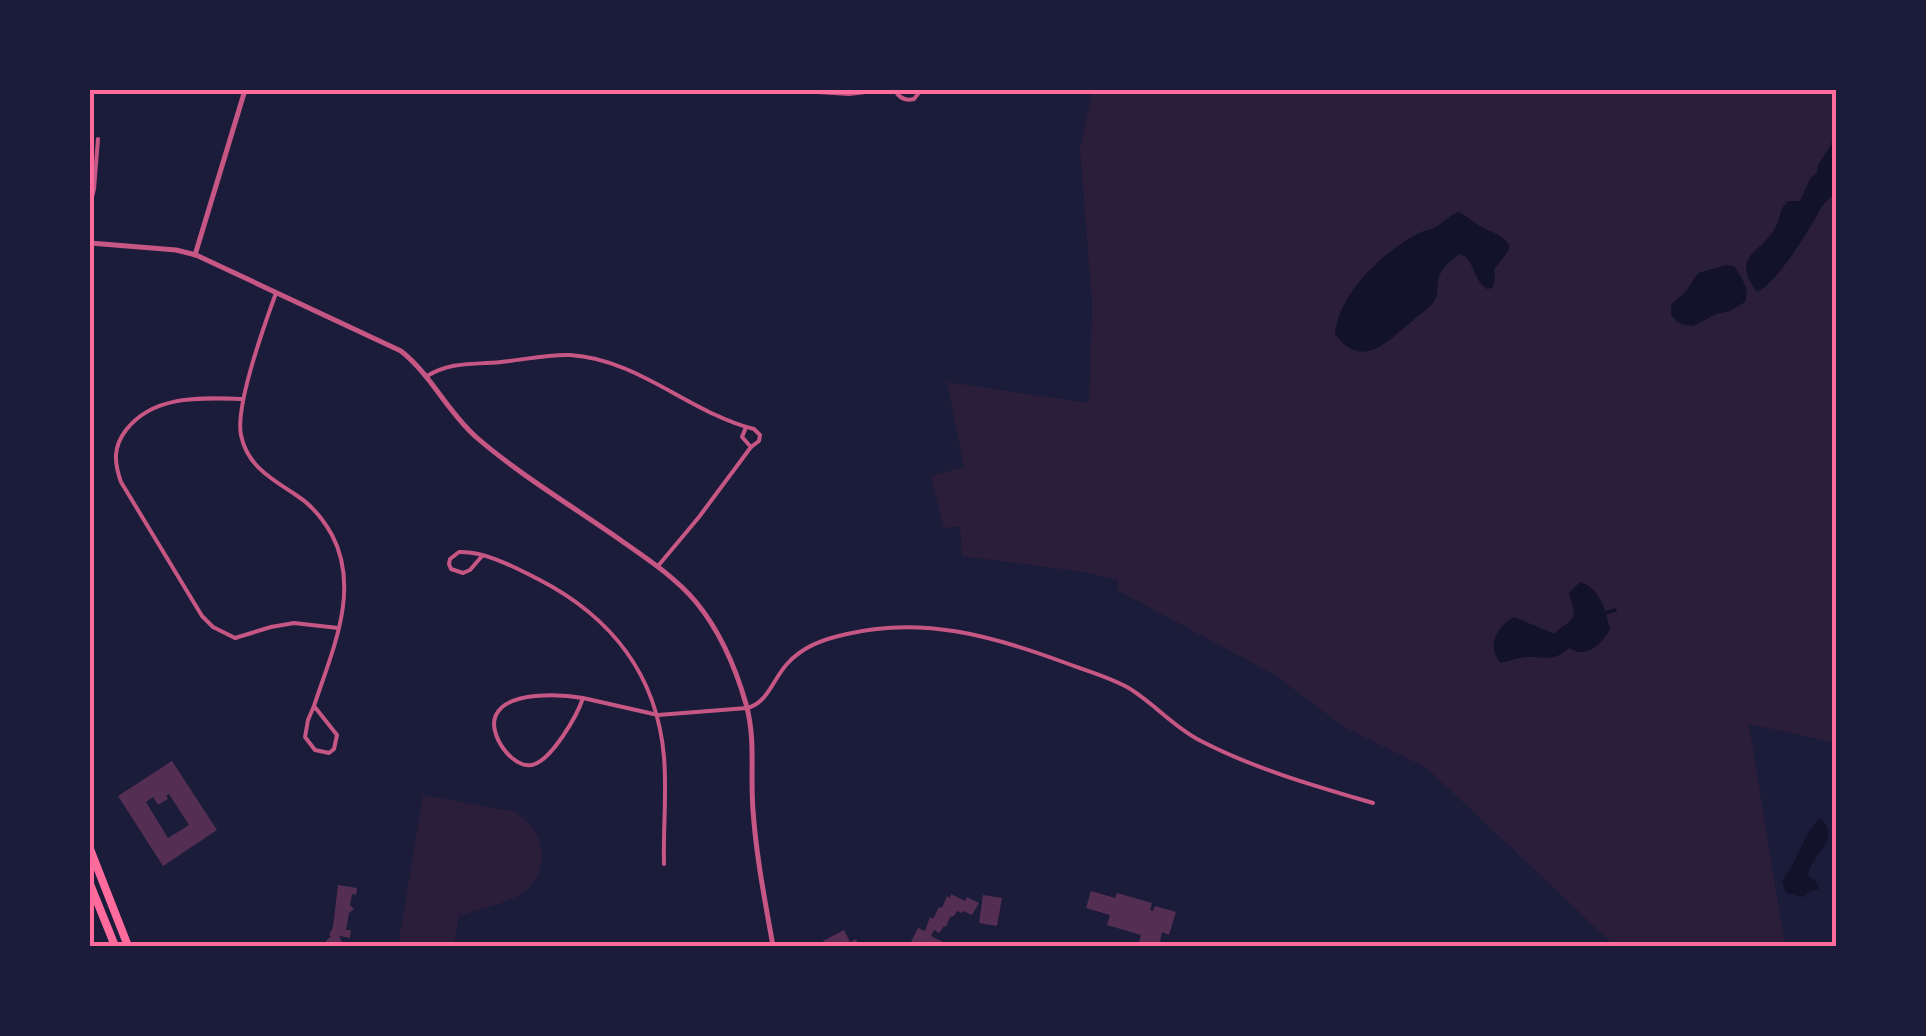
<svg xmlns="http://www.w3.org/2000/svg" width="1926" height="1036" font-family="Rubik,sans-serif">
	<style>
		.green { fill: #2a1e3b }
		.water { fill: #12122b }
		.building { fill: #542f53; fill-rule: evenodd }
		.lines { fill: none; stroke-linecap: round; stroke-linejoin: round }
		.minor { stroke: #c65784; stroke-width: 4 }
		.tertiary { stroke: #c65784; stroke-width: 5 }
		.trunk { stroke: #ff6b9d; stroke-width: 8 }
		.neatline { fill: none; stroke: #ff6b9d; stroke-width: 4 }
	</style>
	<rect width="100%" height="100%" fill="#1b1b3a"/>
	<g class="green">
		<polygon points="1093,90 1836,90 1836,743 1749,724 1785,946 1615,946 1427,768 1344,727 1275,675 1117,590 1118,580 1084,572 962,556 960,526 944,528 931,476 964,467 947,382 1089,403 1092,303 1080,148"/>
		<path d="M423 795 512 811C526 818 539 830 541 847 548 899 497 903 459 916L454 946H398Z"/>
	</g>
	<g class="water">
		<path d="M1836 119V189C1832 198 1826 200 1821 208 1811 227 1776 285 1757 292 1731 256 1757 256 1774 230 1781 219 1778 210 1788 201H1800L1811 177 1817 173 1818 165 1831 145Z"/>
		<path d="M1458 212C1466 215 1472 221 1480 226 1492 234 1501 232 1509 245V250L1494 270 1495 280 1492 288 1487 289C1473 281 1475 259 1460 254 1452 260 1442 267 1439 277 1436 285 1439 292 1435 300 1429 309 1420 314 1412 321 1389 340 1362 372 1335 334 1339 293 1382 253 1417 234 1424 230 1432 230 1439 225 1446 220 1449 216 1458 212Z"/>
		<path d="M1726 265 1734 266C1741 276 1751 291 1745 302L1730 311 1716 314 1693 326 1684 325 1676 321 1671 314V305L1686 291 1698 273Z"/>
		<path d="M1580 582C1594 586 1601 598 1605 611L1616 608 1617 611 1606 615 1610 629C1602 645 1585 659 1569 648 1552 663 1546 656 1528 657 1520 657 1509 661 1501 663 1486 647 1496 627 1514 617L1555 634C1559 626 1572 624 1574 614 1574 608 1570 599 1569 593Z"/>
		<path d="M1820 818C1843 838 1813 852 1808 875L1816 882 1819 889 1810 891 1803 897 1786 893 1782 881C1798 862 1803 833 1820 818Z"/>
	</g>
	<g class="building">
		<path d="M172 761 217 830 163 866 118 796ZM169 794 189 825 168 838 146 802 153 797 158 805 168 799 166 796Z"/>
		<polygon points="338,885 357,888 356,895 352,894 350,905 354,909 349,913 346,930 351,930 350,938 339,936 344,946 335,946 333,942 328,945 326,941 331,936 329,935 333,927"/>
		<polygon points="1091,891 1115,898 1117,893 1152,903 1150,910 1153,911 1155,906 1176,912 1169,935 1162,932 1159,946 1138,946 1141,935 1107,925 1110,915 1086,908"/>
		<polygon points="951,894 965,901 967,897 979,903 972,915 963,911 962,913 957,911 954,916 950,917 946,927 944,926 939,933 934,930 931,936 951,946 909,946 918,928 925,931 930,917 933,919 939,907 942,908 947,896 950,898"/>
		<polygon points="983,895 1002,898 997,926 979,923"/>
		<polygon points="844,930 850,942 856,939 859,946 825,946 823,941"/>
	</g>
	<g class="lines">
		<g class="minor">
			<polyline points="786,90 849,94 882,90"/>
			<path d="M895 90C899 98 906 101 914 99L921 90"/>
			<polyline points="90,205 94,189 98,139"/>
			<path d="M276 293C265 323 235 406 241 435 247 466 272 479 296 495 312 505 323 519 332 535 361 590 332 651 314 706L337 735 334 749 329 753 315 750 305 737 308 720 314 706"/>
			<path d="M427 376C453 361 472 365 501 362 523 360 548 354 570 355 638 359 690 413 754 429L760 435 759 441 751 447 699 517 658 566"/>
			<path d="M243 399C202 398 154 394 126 430 113 447 114 462 121 482L202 616 213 627 235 638 271 627 294 623 338 628"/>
			<polyline points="746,427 742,437 751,447"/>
			<path d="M482 556 470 570 463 573 451 569 449 564 450 559 459 552C485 551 514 567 538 579 610 616 657 674 664 757 667 793 663 829 664 864"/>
			<path d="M583 698C561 694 507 691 496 715 487 733 512 769 532 765 551 761 577 716 583 698L658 715 747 708C768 703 773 679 787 664 803 646 824 639 847 634 922 616 993 636 1063 662 1084 670 1107 676 1127 687 1153 702 1173 727 1201 741 1255 769 1315 786 1373 803"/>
		</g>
		<g class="tertiary">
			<path d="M90 243 176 250 196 255 401 351C432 376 446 410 476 437 520 475 572 506 619 539 646 558 674 576 696 602 719 630 736 669 746 704 756 739 750 774 753 810 756 855 765 901 773 946"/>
			<polyline points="195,255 245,90"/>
		</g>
		<g class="trunk">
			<polyline points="90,849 128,946"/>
			<polyline points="90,884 115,946"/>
		</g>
	</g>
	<rect width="1926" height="1036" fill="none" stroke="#1b1b3a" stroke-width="185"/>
	<rect x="92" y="92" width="1742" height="852" class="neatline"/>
</svg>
